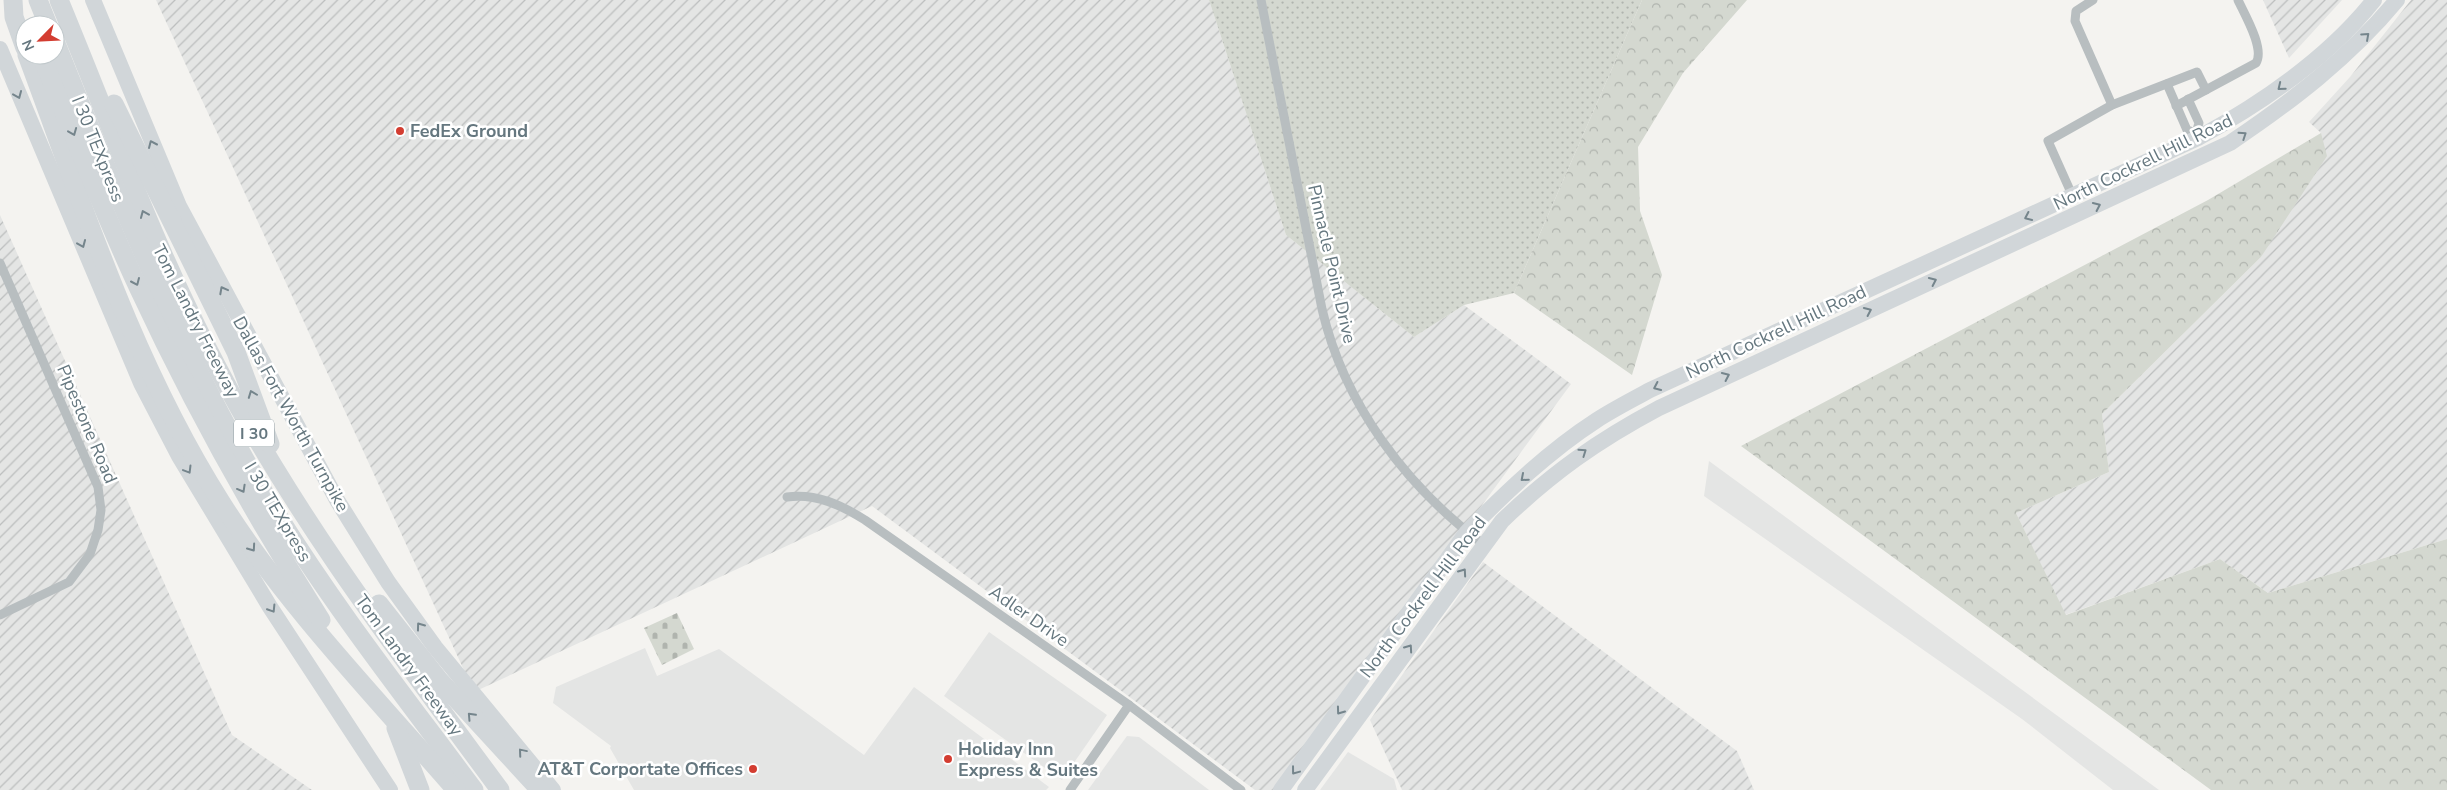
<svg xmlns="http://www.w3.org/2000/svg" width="2447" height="790" font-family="'Nunito Sans',sans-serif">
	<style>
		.built { fill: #e4e5e4 }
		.industrial { fill: url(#industrial-furrows) }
		.grass { fill: url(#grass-dots) }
		.forest { fill: url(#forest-crowns) }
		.cemetery { fill: url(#cemetery-stones) }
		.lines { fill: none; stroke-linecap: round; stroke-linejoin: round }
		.minor { stroke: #b8bec0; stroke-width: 9 }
		.major { stroke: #d1d6d9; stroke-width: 16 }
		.highway { stroke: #d1d6d9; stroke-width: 19 }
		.oneway { stroke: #75858c }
		.poi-dot { fill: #d33d31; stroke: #fff; stroke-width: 2 }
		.labels { text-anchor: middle; stroke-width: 5; stroke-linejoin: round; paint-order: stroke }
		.shield { fill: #fff; stroke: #93a0a5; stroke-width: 1 }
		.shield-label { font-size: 16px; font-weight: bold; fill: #65777f }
		.poi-label { font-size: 18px; font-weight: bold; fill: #65777f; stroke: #fff; text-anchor: start }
		.street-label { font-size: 18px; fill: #65777f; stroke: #fff }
	</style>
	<defs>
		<pattern id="industrial-furrows" width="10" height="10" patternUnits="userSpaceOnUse" patternTransform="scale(1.25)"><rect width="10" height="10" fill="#e4e5e4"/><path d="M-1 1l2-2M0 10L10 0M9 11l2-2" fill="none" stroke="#bcbebe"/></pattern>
		<pattern id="grass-dots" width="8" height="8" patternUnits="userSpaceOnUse" patternTransform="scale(1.25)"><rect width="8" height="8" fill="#d4d8d0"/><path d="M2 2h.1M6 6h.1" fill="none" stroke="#b0b4ae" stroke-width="1.8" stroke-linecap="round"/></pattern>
		<pattern id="forest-crowns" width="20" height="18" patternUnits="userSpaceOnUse" patternTransform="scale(1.25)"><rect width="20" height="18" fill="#d4d8d0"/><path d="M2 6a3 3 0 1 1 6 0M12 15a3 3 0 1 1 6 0" fill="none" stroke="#b0b4ae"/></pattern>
		<pattern id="cemetery-stones" width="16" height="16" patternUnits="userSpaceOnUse" patternTransform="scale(1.25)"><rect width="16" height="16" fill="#d4d8d0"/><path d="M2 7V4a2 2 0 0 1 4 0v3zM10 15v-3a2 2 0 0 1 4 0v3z" fill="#b0b4ae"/></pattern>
	</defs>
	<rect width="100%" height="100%" fill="#f4f3f0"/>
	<g class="built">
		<polygon points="1709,461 2159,790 2113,790 2022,719 1704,496"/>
		<polygon points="989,632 1107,715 1062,780 944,696"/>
		<polygon points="645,648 657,676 719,649 864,755 914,687 1049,787 1046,790 634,790 610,748 611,746 553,703 556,687"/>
		<polygon points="1127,736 1139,737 1209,790 1088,790"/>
		<polygon points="1348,752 1394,779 1397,790 1320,790"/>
	</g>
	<g class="industrial">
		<polygon points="156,0 1209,0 1286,235 1414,337 1464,305 1571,384 1273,790 1255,790 872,506 474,692"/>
		<polygon points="2263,0 2342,0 2289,58"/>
		<polygon points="2411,0 2447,0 2447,539 2268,593 2220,559 2065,615 2016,513 2109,472 2102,414 2261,257 2321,133 2309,122 2350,77"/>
		<polygon points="0,215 232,735 312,790 0,790"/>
		<polygon points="1483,562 1737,751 1754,790 1402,790 1370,720"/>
	</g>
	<polygon class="grass" points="1209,0 1642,0 1514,293 1464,305 1414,337 1286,235"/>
	<g class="forest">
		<polygon points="1642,0 1747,0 1683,73 1638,147 1640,211 1662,275 1632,375 1514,293"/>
		<polygon points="2321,133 2327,156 2261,257 2102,414 2109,472 2016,513 2066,615 2220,559 2268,593 2447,539 2447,790 2211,790 1741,446 2208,200"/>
	</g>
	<polygon class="cemetery" points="677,613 694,649 662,665 644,628"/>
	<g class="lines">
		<g class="minor">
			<path d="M1261 0 1322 309C1344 404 1406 486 1483 544"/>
			<polyline points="2093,0 2076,11 2075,21 2112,105"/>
			<polyline points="2167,84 2187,130 2196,133"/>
			<polyline points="2188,99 2199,123 2196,133 2198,138"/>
			<path d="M2176 106 2256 63C2265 49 2245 15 2238 0"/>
			<polyline points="2073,197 2048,141 2112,105 2197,72 2206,90"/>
			<polyline points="0,263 98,487 101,510 98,530 90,554 69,582 0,615"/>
			<path d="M787 497C816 493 841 505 865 520L1129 705 1241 790"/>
			<polyline points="1070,790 1129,705"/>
		</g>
		<g class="major">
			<polyline points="93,0 179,206 337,500 388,582 435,647 553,790"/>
			<polyline points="0,49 141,383 179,456 270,607 390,790"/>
			<path d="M1281 790 1467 532C1506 492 1549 451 1597 420 1614 409 1632 400 1650 390L2198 138C2262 103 2329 57 2374 0"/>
			<path d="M1305 790 1502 521C1552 473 1597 441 1659 408L2230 143C2291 102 2350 57 2397 0"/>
		</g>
		<g class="highway">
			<polyline points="13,0 14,17 25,48"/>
			<polyline points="38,0 48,25"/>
			<path d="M59 0C110 123 154 247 216 365 295 517 399 653 500 790"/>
			<path d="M55 41C119 201 184 360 273 508 334 607 405 697 474 790"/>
			<path d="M27 55C84 208 133 363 221 502 285 604 377 699 456 790"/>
			<path d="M41 55C73 133 103 212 139 289 192 403 253 513 321 620"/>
			<polyline points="114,104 236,352 270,444"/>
			<polyline points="379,604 439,680 540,790"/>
			<polyline points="396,728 420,790"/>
		</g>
	</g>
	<defs><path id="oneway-chevron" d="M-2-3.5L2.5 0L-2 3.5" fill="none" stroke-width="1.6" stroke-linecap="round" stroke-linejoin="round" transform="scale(1.25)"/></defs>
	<g class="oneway">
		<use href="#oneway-chevron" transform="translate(2366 36) rotate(-42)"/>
		<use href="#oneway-chevron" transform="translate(2281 87) rotate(141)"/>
		<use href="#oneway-chevron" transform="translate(18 95) rotate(67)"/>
		<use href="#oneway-chevron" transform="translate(73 132) rotate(68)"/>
		<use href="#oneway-chevron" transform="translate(2243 135) rotate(-34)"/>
		<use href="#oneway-chevron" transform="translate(152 144) rotate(-114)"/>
		<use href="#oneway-chevron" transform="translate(2097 206) rotate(-25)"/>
		<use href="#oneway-chevron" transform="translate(144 214) rotate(-113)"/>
		<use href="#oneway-chevron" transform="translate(2028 217) rotate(155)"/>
		<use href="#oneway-chevron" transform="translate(82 244) rotate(67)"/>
		<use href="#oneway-chevron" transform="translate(1933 281) rotate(-25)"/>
		<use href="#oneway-chevron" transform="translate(136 282) rotate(66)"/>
		<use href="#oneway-chevron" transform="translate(223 290) rotate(-118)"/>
		<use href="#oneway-chevron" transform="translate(1868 311) rotate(-25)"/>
		<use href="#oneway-chevron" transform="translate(1726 376) rotate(-25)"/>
		<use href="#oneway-chevron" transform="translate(1657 387) rotate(155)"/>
		<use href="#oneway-chevron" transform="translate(252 394) rotate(-111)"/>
		<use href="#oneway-chevron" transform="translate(1583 452) rotate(-35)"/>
		<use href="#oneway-chevron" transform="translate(188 470) rotate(59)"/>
		<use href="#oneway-chevron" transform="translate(1524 478) rotate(139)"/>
		<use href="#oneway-chevron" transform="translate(242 489) rotate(61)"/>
		<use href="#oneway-chevron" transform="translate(252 548) rotate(55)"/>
		<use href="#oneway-chevron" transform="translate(1463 572) rotate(-55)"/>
		<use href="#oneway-chevron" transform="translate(272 609) rotate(58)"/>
		<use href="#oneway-chevron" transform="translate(420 626) rotate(-126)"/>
		<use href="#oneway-chevron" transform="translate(1409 648) rotate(-55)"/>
		<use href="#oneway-chevron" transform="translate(1340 711) rotate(126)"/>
		<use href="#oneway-chevron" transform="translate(471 716) rotate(-133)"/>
		<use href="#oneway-chevron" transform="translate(522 752) rotate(-130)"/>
		<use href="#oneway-chevron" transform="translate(1295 771) rotate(127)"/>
	</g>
	<g class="poi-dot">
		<circle cx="400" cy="131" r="5"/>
		<circle cx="948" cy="759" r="5"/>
		<circle cx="753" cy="769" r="5"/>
	</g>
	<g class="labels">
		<rect class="shield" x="234" y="419.5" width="40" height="27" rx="4"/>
		<g class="shield-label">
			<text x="254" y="439">I 30</text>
		</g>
		<g class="poi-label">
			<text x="410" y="137">FedEx Ground</text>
			<text x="958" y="755">Holiday Inn<tspan x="958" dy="21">Express &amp; Suites</tspan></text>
			<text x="743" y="775" text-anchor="end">AT&amp;T Corportate Offices</text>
		</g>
		<g class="street-label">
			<text transform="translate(98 149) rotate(68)" y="6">I 30 TEXpress</text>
			<text transform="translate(2143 162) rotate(-26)" y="6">North Cockrell Hill Road</text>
			<text transform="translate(1332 264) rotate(77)" y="6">Pinnacle Point Drive</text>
			<text transform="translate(196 321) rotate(63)" y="6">Tom Landry Freeway</text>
			<text transform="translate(1776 332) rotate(-25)" y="6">North Cockrell Hill Road</text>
			<text transform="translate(291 414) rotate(61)" y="6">Dallas Fort Worth Turnpike</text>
			<text transform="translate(87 424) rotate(67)" y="6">Pipestone Road</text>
			<text transform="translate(278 512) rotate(59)" y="6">I 30 TEXpress</text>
			<text transform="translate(1423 597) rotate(-53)" y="6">North Cockrell Hill Road</text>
			<text transform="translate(1029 616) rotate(35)" y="6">Adler Drive</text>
			<text transform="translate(409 665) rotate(54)" y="6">Tom Landry Freeway</text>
		</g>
	</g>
	<g transform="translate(40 40) rotate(246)"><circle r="24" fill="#ffffff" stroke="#c1c9cc"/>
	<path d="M0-4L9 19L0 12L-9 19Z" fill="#d33d31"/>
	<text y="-8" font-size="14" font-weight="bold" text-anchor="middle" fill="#65777f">N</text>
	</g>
</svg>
